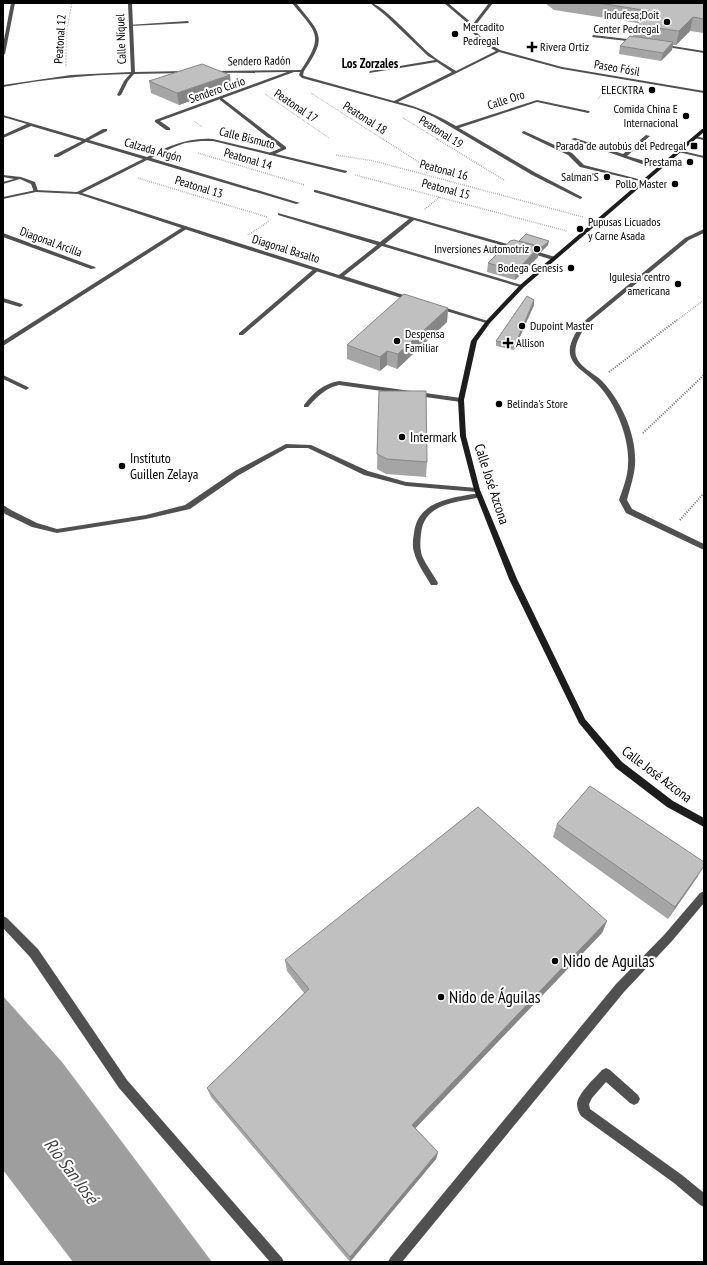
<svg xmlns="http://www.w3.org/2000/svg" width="707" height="1265" font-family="'PT Sans Narrow',sans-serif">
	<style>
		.water { fill: #9e9e9e }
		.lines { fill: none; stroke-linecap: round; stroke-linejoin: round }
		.path-far2 { stroke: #727272; stroke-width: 1; stroke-dasharray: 0.5 1; stroke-linecap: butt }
		.path-far1 { stroke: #727272; stroke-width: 1.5; stroke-dasharray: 0.5 1.5; stroke-linecap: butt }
		.path { stroke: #727272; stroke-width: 2; stroke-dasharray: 1 1.5; stroke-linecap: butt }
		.lane { fill: #505050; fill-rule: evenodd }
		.street { fill: #505050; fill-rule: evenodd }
		.secondary { fill: #1d1d1d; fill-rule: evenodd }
		.wall { fill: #a5a5a5 }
		.shaded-wall { fill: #868686 }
		.building { fill: #c0c0c0; stroke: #868686 }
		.poi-dot { fill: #000; stroke: #fff; stroke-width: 1.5 }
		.labels { text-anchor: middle; stroke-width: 4; stroke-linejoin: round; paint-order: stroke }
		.far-poi-label { font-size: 12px; fill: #000; stroke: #fff; text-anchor: end }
		.far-street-label { font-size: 12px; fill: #000; stroke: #fff }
		.far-neighbourhood-label { font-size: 13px; font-weight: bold; fill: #000; stroke: #fff }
		.poi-label { font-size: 14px; fill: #000; stroke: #fff; text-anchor: start }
		.street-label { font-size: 14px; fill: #000; stroke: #fff }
		.near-poi-label { font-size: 17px; fill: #000; stroke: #fff; text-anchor: start }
		.near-water-label { font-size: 18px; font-style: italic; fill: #3f3f3f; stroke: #fff }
	</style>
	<rect width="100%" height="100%" fill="#fff"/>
	<polygon class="water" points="3,996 62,1062 212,1262 73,1262 3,1170"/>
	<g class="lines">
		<g class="path-far2">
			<polyline points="66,66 66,34 72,3"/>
			<polyline points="311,93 384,140"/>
			<polyline points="265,94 329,138"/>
			<polyline points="598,99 606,88"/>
			<polyline points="403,118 439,140"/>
			<polyline points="194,121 202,127"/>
		</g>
		<g class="path-far1">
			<polyline points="383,139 431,170 425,174"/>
			<polyline points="437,139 504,180"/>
			<polyline points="198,153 305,185"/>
			<polyline points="336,155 374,161 583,217"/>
			<polyline points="355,175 567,231"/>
			<polyline points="138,178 267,217"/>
			<polyline points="425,209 440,197"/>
			<polyline points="248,235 269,221"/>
			<polyline points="676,321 704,300"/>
		</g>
		<g class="path">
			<polyline points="609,372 677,320"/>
			<polyline points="643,433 704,375"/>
			<polyline points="680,520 704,493"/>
		</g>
		<g class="lane">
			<polygon points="188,21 189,23 130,26 128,25"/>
			<polygon points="220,98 222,98 286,147 286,149 273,155 269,155 269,153 281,148 220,100"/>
			<polygon points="524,131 572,153 584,165 646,181 644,182 580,167 568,155 522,133 522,132"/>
			<polygon points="646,135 650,136 627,156 663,166 663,168 642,164 571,139 575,138 623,154"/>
			<polygon points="3,175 21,177 35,182 38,191 34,192 31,184 20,179 3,184 3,182 14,179 3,177"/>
			<polygon points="183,227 188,228 3,346 3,341"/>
			<polygon points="315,268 320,269 243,335 239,335 239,333"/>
			<polygon points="3,375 28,387 29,388 26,390 24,389 3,379"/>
			<path d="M339 381 461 398 464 400 461 402 339 385C325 388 317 397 308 407H304V405C314 392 323 384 339 381Z"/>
			<polygon points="286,444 311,445 368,471 406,482 477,488 480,490 477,492 406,486 364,475 308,448 287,448 239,475 190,509 146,519 57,533 32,527 5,514 3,511 3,505 11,510 37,523 57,529 146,515 185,505 235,471"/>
			<path d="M479 493 482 495 481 497C457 503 424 502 421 534 420 542 420 549 422 556 426 565 433 574 438 583L437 585H431C425 574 417 564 414 552 412 546 413 539 414 533 418 500 452 498 479 493Z"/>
			<polygon points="704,891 704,903 672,941 624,992 402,1262 388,1262 390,1258 616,984 664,935 700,893"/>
			<path d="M606 1068 610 1070 638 1095 640 1099 638 1103 634 1105 630 1103 606 1082 592 1098 589 1104 590 1109 682 1175 704 1193V1207L700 1205 674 1183 581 1116C579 1113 577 1108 577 1104 578 1093 595 1078 602 1070Z"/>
		</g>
		<g class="street">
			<polygon points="11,3 15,3 5,54 3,55 3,45"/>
			<path d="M128 3H132L135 72 185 71 186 73 134 74 128 81 121 95 119 96 117 95 124 81 130 74C87 75 45 79 3 87V85L71 75 131 72Z"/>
			<path d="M292 3H296C321 34 328 36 304 71L303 75 304 76 394 101 452 72 437 62 369 73 370 71 435 60 428 56 385 15 370 3C382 3 418 44 429 53 437 60 447 65 456 71L496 51 484 44 473 33 471 26 444 3H448L473 24 489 3H493L475 26 476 32 486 42 500 50 562 67 704 91V93L562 69 499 52 398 102C419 107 437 115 456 126L537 100 589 111 590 112 588 113 537 102 459 128 536 173 582 197V198L580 199 532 175 434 117 416 109 302 78 299 75 300 72H294L160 121 170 128V130H166L155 122V120L287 72 213 73 212 71 301 70C325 34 316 33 292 3Z"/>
			<polygon points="593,35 636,40 638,41 636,42 592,37"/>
			<polygon points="660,44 704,51 704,53 661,46"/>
			<path d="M3 115 85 139 103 129H107V131L89 140 147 157C169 146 188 137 213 139L347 171V172L345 173 213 141H201L185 143 174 147 151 158 300 203 296 204 147 160 82 193 339 275 377 245 278 215V213L380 242 409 219 314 192V190H316L518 247V249H514L414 220 385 244 525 286 520 287 382 246 344 276 413 298 414 299 411 301 233 245 78 194 36 192 3 199V197L36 190 77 192 143 159 86 142 58 157H54V155L82 141 31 126 3 138V135L27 124 3 117Z"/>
			<polygon points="694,136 704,138 704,140 694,138"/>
			<polygon points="678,150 704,156 704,158 678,152"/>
			<path d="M704 229V233L689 240 586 325C581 334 573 346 576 356 580 368 594 373 602 381 622 402 637 436 635 465 634 477 630 488 627 500L632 509 704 544V550L626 513 619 500C623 488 628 476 628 464 630 438 614 398 594 381 586 373 572 366 570 354 568 343 577 331 582 323L685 238Z"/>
			<polygon points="3,233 95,267 96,268 91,269 3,237"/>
			<polygon points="529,249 555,257 556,258 553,260 527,252 526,251"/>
			<polygon points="3,298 22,304 23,305 20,307 3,302"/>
			<polygon points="436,306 440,306 491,322 486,323 436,308"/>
			<polygon points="3,916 7,918 38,949 127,1080 282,1258 284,1262 270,1262 119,1088 30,957 3,928"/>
		</g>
		<polygon class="secondary" points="702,129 704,129 704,132 524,287 490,323 477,341 464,400 466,436 480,490 517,579 585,719 622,762 673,801 704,818 704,827 667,807 616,768 579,723 509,579 474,490 460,436 458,400 471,341 486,321 520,285"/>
	</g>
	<g class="wall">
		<polygon points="545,3 704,3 704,33 690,31 676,45 673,45 672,50 661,61 619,54 620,46 633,36 636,25 638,23 554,10"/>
		<polygon points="149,81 231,87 179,105 151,93"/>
		<polygon points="519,241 548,245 541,252 538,251 538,257 515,280 487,272 488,263 518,242"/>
		<polygon points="534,300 534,305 514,350 496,346 496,341"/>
		<polygon points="448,308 447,322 397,369 387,365 380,371 347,359 347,345"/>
		<polygon points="379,391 427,462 426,477 386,474 377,469"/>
		<polygon points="557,824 698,876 668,919 553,837"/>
		<polygon points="607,921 602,933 415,1128 438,1152 436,1159 350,1262 211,1097 207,1088 304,993 287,971 285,960"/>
	</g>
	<g class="shaded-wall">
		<polygon points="693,17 690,31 676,45 679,31"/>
		<polygon points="673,42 672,50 661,61 663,53"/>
		<polygon points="230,75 231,87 179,105 177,93"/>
		<polygon points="549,241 548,245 541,252 542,247"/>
		<polygon points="539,247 538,257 515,280 516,271"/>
		<polygon points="534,300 534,305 514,350 515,345"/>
		<polygon points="448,308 447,322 397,369 398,354"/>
		<polygon points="387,351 387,365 380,371 380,357"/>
		<polygon points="704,867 698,876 668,919 675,907"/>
		<polygon points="607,921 602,933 411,1133 412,1125"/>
		<polygon points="438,1152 436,1159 350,1262 350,1257"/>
	</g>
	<g class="building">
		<polygon points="599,3 704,3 704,19 693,17 679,31 636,25 649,11"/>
		<polygon points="630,36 673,42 663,53 620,46"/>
		<polygon points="202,64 230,75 177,93 149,81"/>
		<polygon points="526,234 549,241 542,247 519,241"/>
		<polygon points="514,240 539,247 516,271 488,263 510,241"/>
		<polygon points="404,294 448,308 398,354 387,351 380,357 347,345"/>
		<polygon points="527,296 534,300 515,345 496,341"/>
		<polygon points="379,391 426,391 427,462 387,459 377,454"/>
		<polygon points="590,786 704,862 704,866 675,907 557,824"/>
		<polygon points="478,807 607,921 412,1125 438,1152 350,1257 207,1088 309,989 285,960"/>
	</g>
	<g class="poi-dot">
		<circle cx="667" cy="22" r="4"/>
		<circle cx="455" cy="34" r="4"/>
		<path d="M530 41h4v4h4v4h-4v4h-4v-4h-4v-4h4z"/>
		<circle cx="652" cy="90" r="4"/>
		<circle cx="686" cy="116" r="4"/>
		<rect x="690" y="142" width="8" height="8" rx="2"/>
		<circle cx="690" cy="162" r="4"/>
		<circle cx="607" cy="177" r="4"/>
		<circle cx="675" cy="184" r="4"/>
		<circle cx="580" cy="229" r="4"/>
		<circle cx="537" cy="249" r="4"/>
		<circle cx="571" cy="268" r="4"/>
		<circle cx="678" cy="284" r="4"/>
		<circle cx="522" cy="326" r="4"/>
		<circle cx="397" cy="341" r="4"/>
		<path d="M506 337h4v4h4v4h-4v4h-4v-4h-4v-4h4z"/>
		<circle cx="499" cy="404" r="4"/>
		<circle cx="402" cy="437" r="4"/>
		<circle cx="122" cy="466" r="4"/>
		<circle cx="555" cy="961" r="4"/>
		<circle cx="441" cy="997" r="4"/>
	</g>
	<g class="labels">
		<g class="far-poi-label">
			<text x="659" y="19">Indufesa;Doit<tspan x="659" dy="14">Center Pedregal</tspan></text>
			<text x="463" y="31" text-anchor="start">Mercadito<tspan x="463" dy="14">Pedregal</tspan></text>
			<text x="540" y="51" text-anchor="start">Rivera Ortiz</text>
			<text x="644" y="94">ELECKTRA</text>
			<text x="678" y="113">Comida China E<tspan x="678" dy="14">Internacional</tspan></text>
			<text x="686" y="150">Parada de autobús del Pedregal</text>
			<text x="682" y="166">Prestama</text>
			<text x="599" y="181">Salman'S</text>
			<text x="667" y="188">Pollo Master</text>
			<text x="588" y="226" text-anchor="start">Pupusas Licuados<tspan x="588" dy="14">y Carne Asada</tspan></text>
			<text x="529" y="253">Inversiones Automotriz</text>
			<text x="563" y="272">Bodega Genesis</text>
			<text x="670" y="281">Igulesia centro<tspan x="670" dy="14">americana</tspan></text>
			<text x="530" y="330" text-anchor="start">Dupoint Master</text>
			<text x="405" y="338" text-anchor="start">Despensa<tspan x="405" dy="14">Familiar</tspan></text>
			<text x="516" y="347" text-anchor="start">Allison</text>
			<text x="507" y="408" text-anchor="start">Belinda's Store</text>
		</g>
		<g class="far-street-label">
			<text transform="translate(60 39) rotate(-86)" y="4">Peatonal 12</text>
			<text transform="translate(121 39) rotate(-92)" y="4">Calle Níquel</text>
			<text transform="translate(259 61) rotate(-1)" y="4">Sendero Radón</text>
			<text transform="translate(617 68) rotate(10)" y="4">Paseo Fósil</text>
			<text transform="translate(217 90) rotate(-19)" y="4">Sendero Curio</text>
			<text transform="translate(506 100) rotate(-18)" y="4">Calle Oro</text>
			<text transform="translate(296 106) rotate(34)" y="4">Peatonal 17</text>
			<text transform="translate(365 118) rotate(33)" y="4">Peatonal 18</text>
			<text transform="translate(441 132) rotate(32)" y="4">Peatonal 19</text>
			<text transform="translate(247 138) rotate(14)" y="4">Calle Bismuto</text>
			<text transform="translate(153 150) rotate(16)" y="4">Calzada Argón</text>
			<text transform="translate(248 159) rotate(16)" y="4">Peatonal 14</text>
			<text transform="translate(444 170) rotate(15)" y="4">Peatonal 16</text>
			<text transform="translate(199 187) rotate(17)" y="4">Peatonal 13</text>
			<text transform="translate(446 189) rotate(15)" y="4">Peatonal 15</text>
			<text transform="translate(51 242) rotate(20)" y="4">Diagonal Arcilla</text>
			<text transform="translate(286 249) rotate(17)" y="4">Diagonal Basalto</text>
		</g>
		<g class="far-neighbourhood-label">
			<text x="370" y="68">Los Zorzales</text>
		</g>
		<g class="poi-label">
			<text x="410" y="442">Intermark</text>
			<text x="130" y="463">Instituto<tspan x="130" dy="16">Guillen Zelaya</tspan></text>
		</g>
		<g class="street-label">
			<text transform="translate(492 484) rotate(72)" y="5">Calle José Azcona</text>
			<text transform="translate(657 774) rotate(37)" y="5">Calle José Azcona</text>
		</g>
		<g class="near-poi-label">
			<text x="563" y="967">Nido de Aguilas</text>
			<text x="449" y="1003">Nido de Águilas</text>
		</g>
		<g class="near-water-label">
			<text transform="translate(71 1171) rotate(53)" y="6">Río San José</text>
		</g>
	</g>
	<rect width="707" height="1265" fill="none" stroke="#000000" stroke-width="8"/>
</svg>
